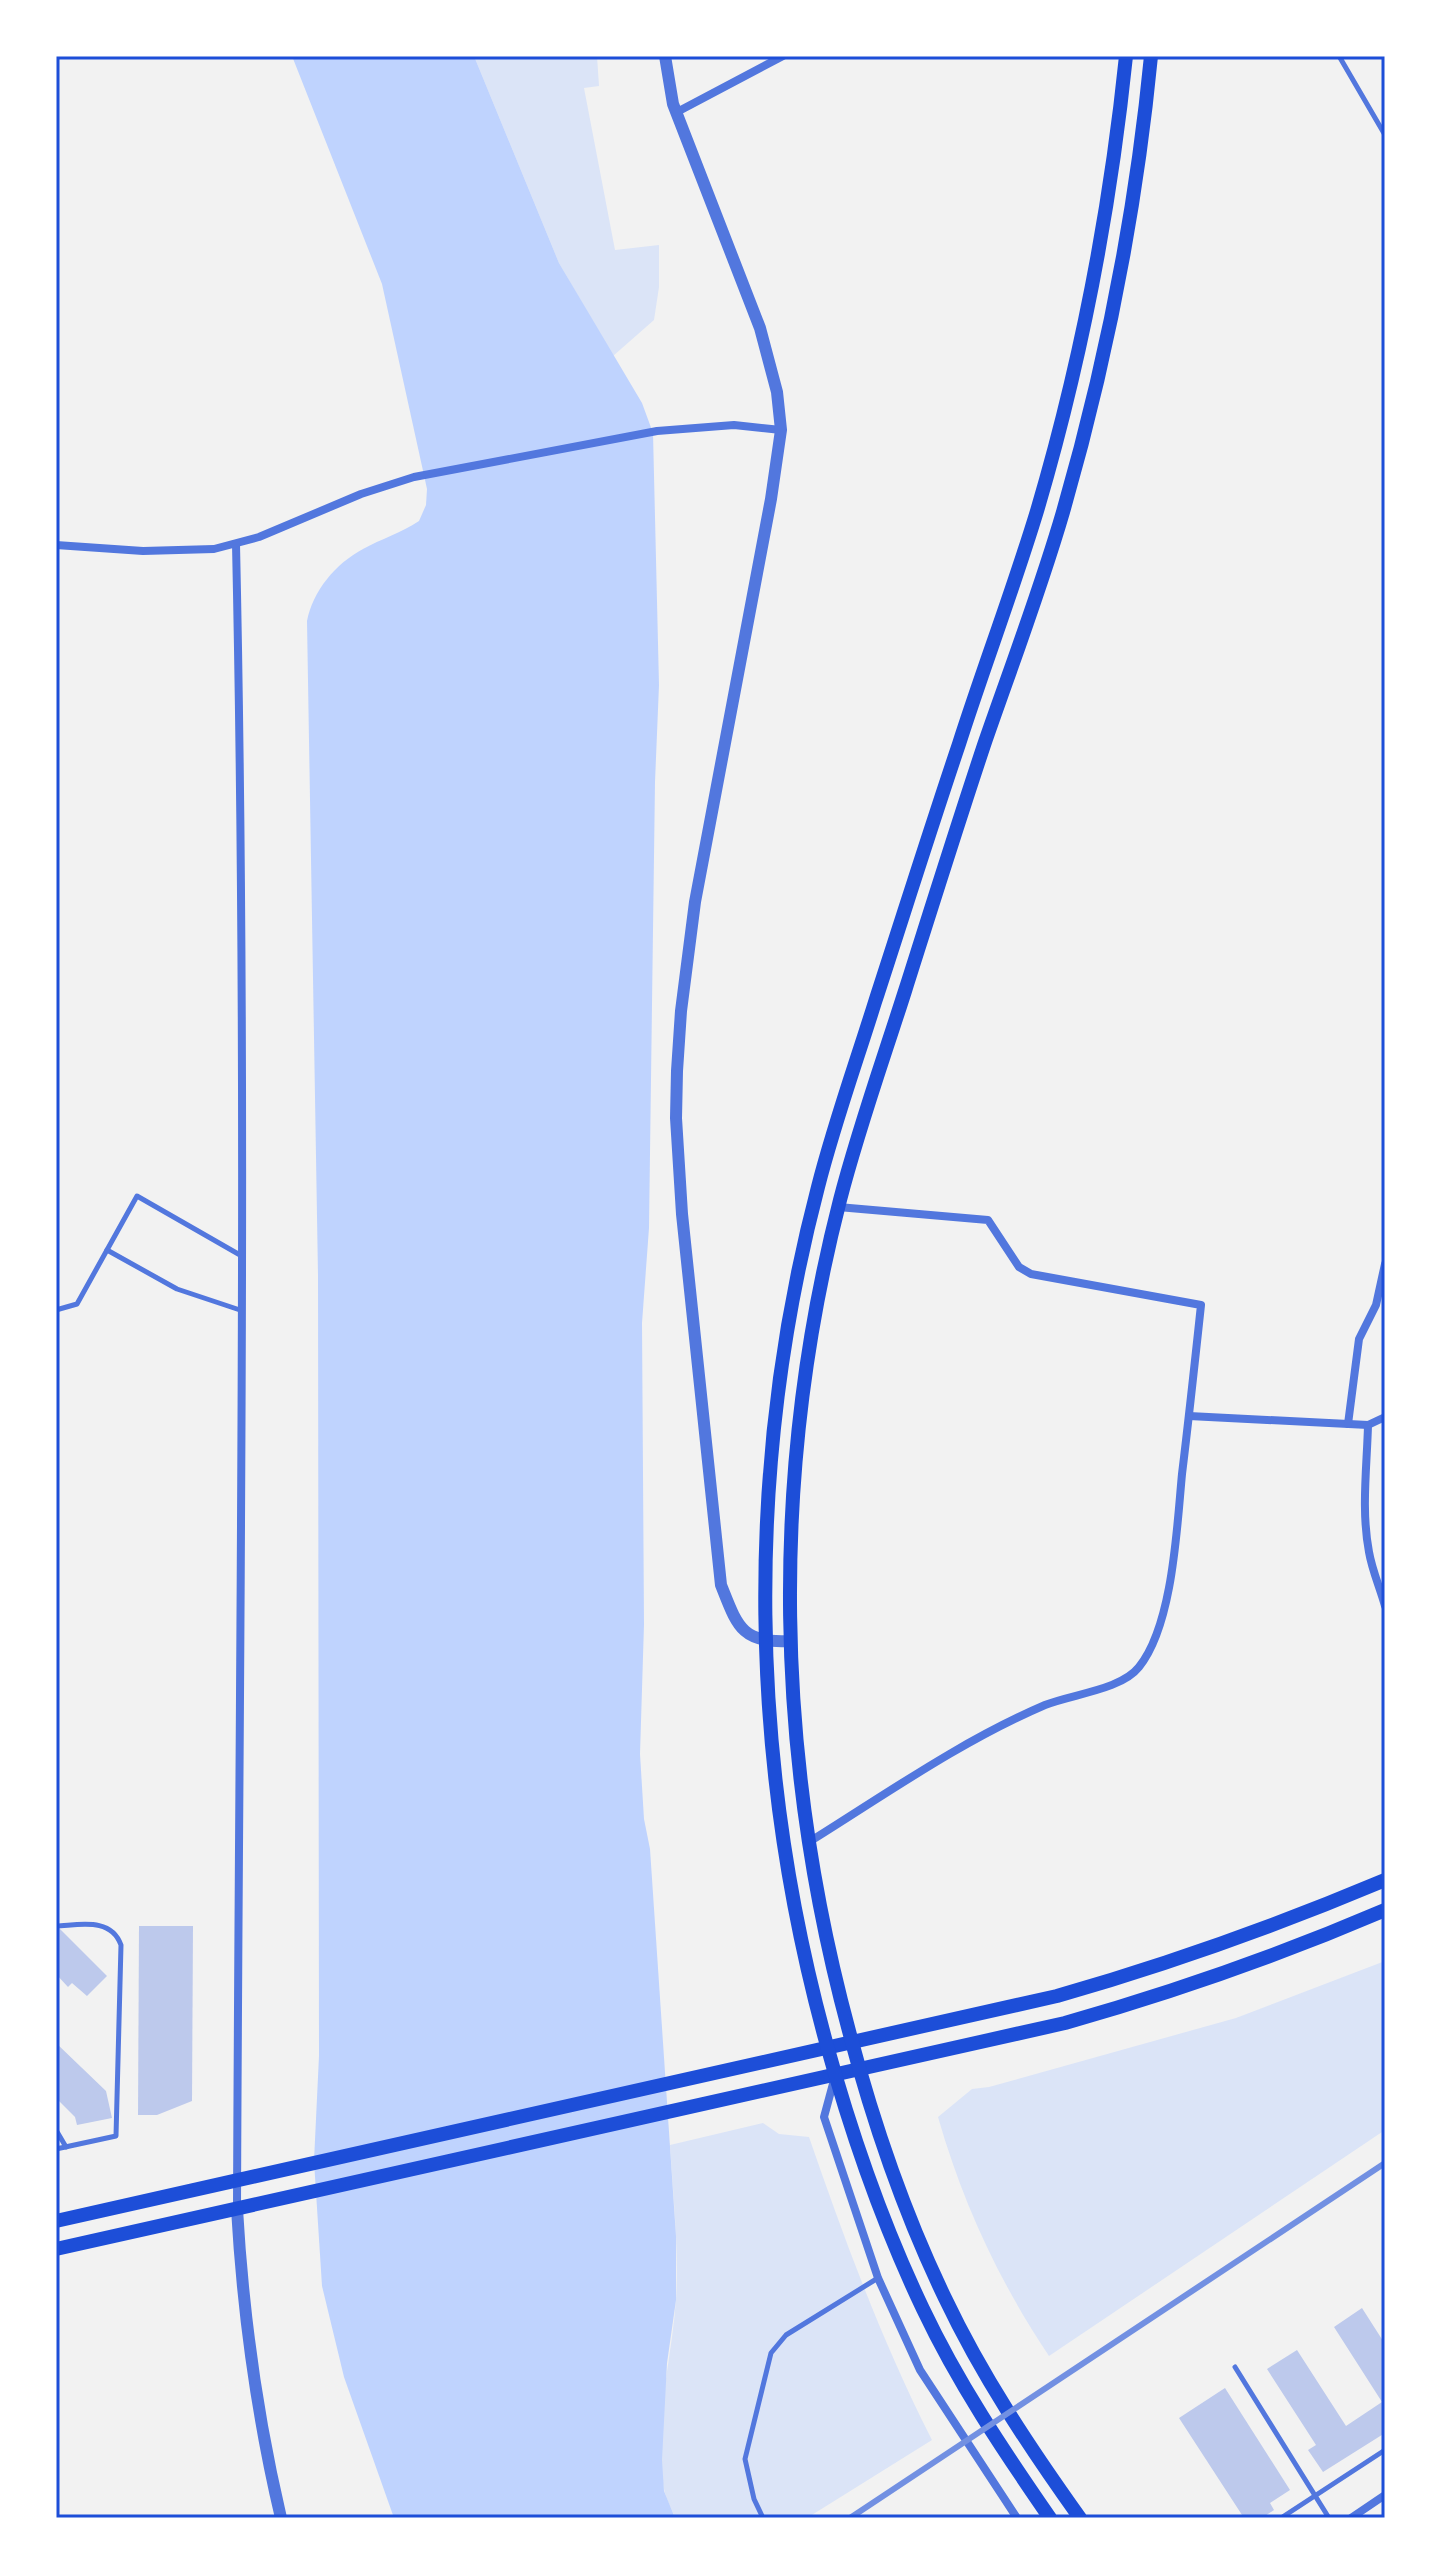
<svg xmlns="http://www.w3.org/2000/svg" width="1441" height="2574" font-family="'Roboto Serif',serif">
	<style>
		.green { fill: #dbe4f7 }
		.water { fill: #bfd3fe }
		.building { fill: #bdc9ec }
		.lines { fill: none; stroke-linecap: round; stroke-linejoin: round }
		.service { stroke: #5277de; stroke-width: 5 }
		.minor { stroke: #5277de; stroke-width: 8 }
		.tertiary { stroke: #5277de; stroke-width: 12 }
		.secondary { stroke: #1d4ed8; stroke-width: 14 }
		.rail { stroke: #7290e2; stroke-width: 6 }
		.neatline { fill: none; stroke: #1d4ed8; stroke-width: 3 }
	</style>
	<rect width="100%" height="100%" fill="#f2f2f2"/>
	<g class="green">
		<polygon points="474,56 597,56 599,86 584,88 615,250 659,245 659,287 654,320 613,356 559,263"/>
		<path d="M1385 1961V2130L1049 2356C999 2281 963 2204 938 2117L972 2089 989 2087 1236 2018Z"/>
		<path d="M763 2123 779 2134 809 2137C845 2241 882 2342 932 2440L807 2518H675C672 2509 666 2499 664 2489 652 2427 672 2361 676 2299 679 2248 673 2196 670 2145Z"/>
	</g>
	<path class="water" d="M292 56H474L559 263 642 403 653 433 659 685 655 782 649 1228 642 1323 644 1624 640 1754 644 1819 650 1849 676 2236V2300L667 2363 662 2460 664 2491 675 2518H394L344 2377 322 2286 314 2161 319 2056 318 1275 307 621C313 591 335 564 363 549 381 539 401 533 419 521L426 505 427 489 382 284Z"/>
	<g class="building">
		<polygon points="139,1926 193,1926 192,2101 157,2115 138,2115"/>
		<polygon points="58,1927 107,1976 87,1996 72,1983 68,1987 56,1974"/>
		<polygon points="56,2043 106,2091 112,2118 77,2125 75,2117 56,2098"/>
		<polygon points="1362,2308 1385,2344 1385,2433 1323,2472 1308,2450 1316,2445 1267,2369 1297,2350 1346,2426 1382,2402 1334,2327"/>
		<polygon points="1225,2388 1290,2490 1270,2503 1274,2510 1262,2518 1244,2518 1179,2418"/>
	</g>
	<g class="lines">
		<g class="service">
			<polyline points="1339,56 1385,135"/>
			<polyline points="107,1250 177,1289 240,1310"/>
			<polyline points="56,1310 77,1304 137,1196 240,1255"/>
			<path d="M56 1926C80 1925 111 1917 121 1945L116 2136 56 2149"/>
			<polyline points="56,2130 66,2147"/>
			<polyline points="1235,2367 1329,2518"/>
			<polyline points="763,2518 754,2499 745,2459 771,2353 786,2335 878,2278"/>
			<polyline points="1281,2518 1385,2450"/>
		</g>
		<g class="minor">
			<polyline points="677,112 783,56"/>
			<path d="M236 544C248 1099 239 1654 237 2209"/>
			<polyline points="56,545 143,551 214,549 259,537 361,494 414,477 657,431 734,425 781,430"/>
			<polyline points="1189,1416 1368,1425 1385,1417"/>
			<polyline points="1348,1424 1359,1339 1376,1305 1385,1264"/>
			<path d="M1368 1425C1367 1466 1361 1510 1369 1552 1372 1570 1380 1588 1385 1606"/>
			<path d="M809 1842C886 1794 961 1741 1045 1705 1072 1694 1121 1690 1139 1667 1173 1625 1177 1526 1182 1474 1189 1417 1195 1361 1201 1305L1031 1274 1019 1267 988 1220 838 1207"/>
			<polyline points="834,2080 824,2117 878,2278 920,2370 1017,2518"/>
			<polyline points="1351,2518 1385,2495"/>
		</g>
		<g class="tertiary">
			<path d="M665 56 673 104 760 328 777 392 781 430 771 499 695 902 681 1011 677 1071 676 1118 682 1214 721 1585C737 1625 741 1644 790 1641"/>
			<path d="M237 2209C243 2314 257 2416 281 2518"/>
		</g>
		<g class="secondary">
			<path d="M56 2221 1057 1996C1169 1964 1278 1925 1385 1880"/>
			<path d="M56 2249 1065 2023C1174 1992 1280 1955 1385 1910"/>
			<path d="M1050 2518C1003 2450 958 2383 923 2309 882 2223 851 2133 826 2042 749 1761 744 1469 818 1187 834 1124 856 1063 875 1002 903 916 930 830 959 744 984 666 1013 590 1037 511 1081 362 1110 211 1126 56"/>
			<path d="M1080 2518C1030 2448 982 2376 945 2298 904 2213 873 2122 849 2031 775 1757 769 1476 840 1200 858 1130 883 1060 905 991 931 909 957 826 984 745 1011 667 1040 591 1063 512 1106 363 1136 211 1151 56"/>
		</g>
		<polyline class="rail" points="850,2518 1385,2163"/>
	</g>
	<rect width="1441" height="2574" fill="none" stroke="#ffffff" stroke-width="116"/>
	<rect x="58" y="58" width="1325" height="2458" class="neatline"/>
</svg>
